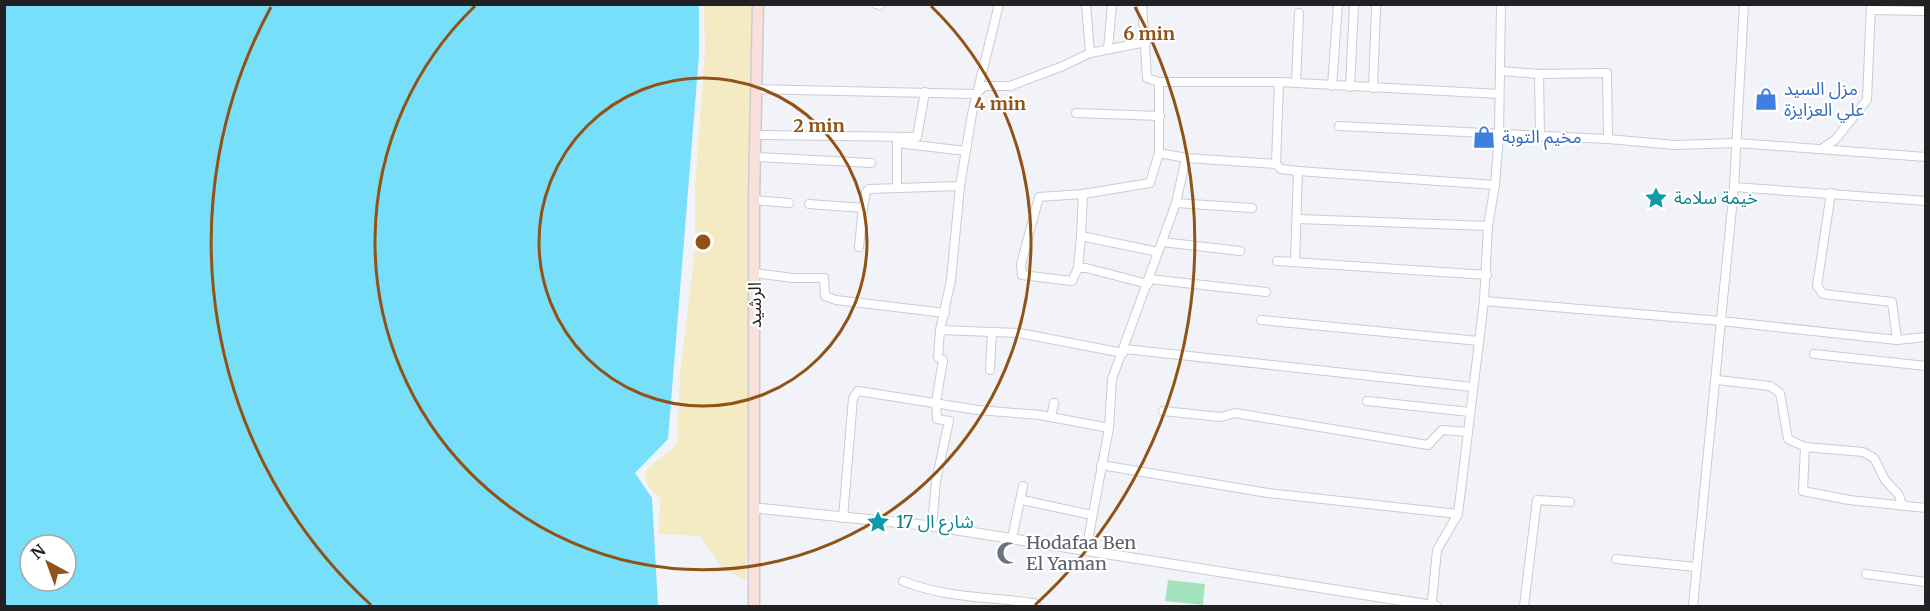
<svg xmlns="http://www.w3.org/2000/svg" width="1930" height="611" font-family="Merriweather,'Noto Sans Arabic',serif">
	<style>
		.green { fill: #a3e4bf }
		.sand { fill: #f4eac4 }
		.water { fill: #77dffa; fill-rule: evenodd }
		.lines { fill: none; stroke-linecap: round; stroke-linejoin: round }
		.minor-casing { stroke: #caccd1; stroke-width: 10 }
		.tertiary-casing { stroke: #caccd1; stroke-width: 11 }
		.secondary-casing { stroke: #caccd1; stroke-width: 13 }
		.minor { stroke: #fff; stroke-width: 8 }
		.tertiary { stroke: #fff; stroke-width: 9 }
		.secondary { stroke: #fae0db; stroke-width: 10 }
		.ring { fill: none; stroke: #905315; stroke-width: 3 }
		.labels { text-anchor: middle; stroke-width: 4.5; stroke-linejoin: round; paint-order: stroke }
		.shop-label { font-size: 18px; fill: #366cbe; stroke: #fff; text-anchor: start }
		.culture-label { font-size: 18px; fill: #0d838f; stroke: #fff; text-anchor: start }
		.street-label { font-size: 18px; fill: #222224; stroke: #fff }
		.worship-label { font-size: 18px; fill: #5b616d; stroke: #fff; text-anchor: start }
		.centre { fill: #905315; stroke: #fff; stroke-width: 3 }
		.ring-label { font-size: 18px; text-anchor: middle; font-weight: bold; fill: #905315; stroke: #fff; stroke-width: 4.5; stroke-linejoin: round; paint-order: stroke }
	</style>
	<rect width="100%" height="100%" fill="#f1f3f9"/>
	<polygon class="green" points="1168,580 1205,584 1203,605 1165,601"/>
	<path class="sand" d="M704 5H755L746 580 724 570 700 536 659 534 660 499C623 464 664 466 677 442L680 375 695 248V187L705 49Z"/>
	<path class="water" d="M4 5H699V55L668 439 635 473 652 498 658 606H5ZM30 545H66V581H30Z"/>
	<g class="lines">
		<g class="minor-casing">
			<g id="minor">
				<polyline points="876,4 880,5"/>
				<polyline points="1086,4 1090,53"/>
				<polyline points="1142,4 1147,78 1159,82 1279,82 1499,94"/>
				<polyline points="1871,10 1926,11"/>
				<polyline points="1108,49 1112,4"/>
				<polyline points="1501,71 1539,74 1607,73 1608,139"/>
				<polyline points="1539,74 1540,137"/>
				<polyline points="1159,82 1159,153"/>
				<polyline points="1296,83 1299,13"/>
				<polyline points="1332,86 1338,4"/>
				<polyline points="1350,87 1354,5"/>
				<polyline points="1373,88 1376,7"/>
				<polyline points="756,89 975,94 985,86 1010,86 1063,66 1090,53 1146,42"/>
				<polyline points="1076,113 1160,116"/>
				<polyline points="1339,126 1608,139 1675,145 1736,143 1926,157"/>
				<polyline points="755,135 917,137 925,92"/>
				<polyline points="1821,149 1835,140 1867,100 1871,4"/>
				<polyline points="756,157 871,163"/>
				<polyline points="1186,158 1276,164 1281,169 1298,171 1495,185"/>
				<polyline points="1276,164 1279,82"/>
				<polyline points="1734,187 1926,201"/>
				<polyline points="897,188 897,143 966,151"/>
				<polyline points="1831,193 1817,286 1823,294 1892,302 1897,340"/>
				<polyline points="1083,194 1081,236 1158,252"/>
				<polyline points="754,200 789,203"/>
				<polyline points="1176,203 1252,208"/>
				<polyline points="809,204 863,208 866,192 869,189 960,186"/>
				<polyline points="1298,219 1488,226"/>
				<polyline points="1162,242 1240,251"/>
				<polyline points="859,247 863,208"/>
				<polyline points="1277,261 1487,275"/>
				<polyline points="1295,262 1298,171"/>
				<polyline points="1078,268 1081,236"/>
				<polyline points="755,273 793,278 824,278 825,296 836,300 945,313"/>
				<polyline points="1149,279 1266,292"/>
				<polyline points="1484,301 1721,321 1897,340 1926,337"/>
				<polyline points="1261,320 1479,341"/>
				<polyline points="940,330 1019,333 1123,353"/>
				<polyline points="1125,349 1472,387"/>
				<polyline points="1814,354 1926,366"/>
				<polyline points="990,370 992,332"/>
				<polyline points="1717,380 1770,386 1780,393 1788,439 1805,447 1863,452 1874,458 1885,480 1899,495 1902,505"/>
				<polyline points="1367,401 1470,412"/>
				<polyline points="1163,411 1221,417 1235,413 1428,445 1442,430 1468,432"/>
				<polyline points="1051,417 1054,403"/>
				<polyline points="1805,447 1803,491 1849,500 1926,508"/>
				<polyline points="1101,465 1268,493 1458,514"/>
				<polyline points="1022,500 1092,515"/>
				<polyline points="843,518 853,398 858,391 978,410 1040,415 1109,428"/>
				<polyline points="932,526 936,481 949,421 937,419 936,402 943,360 938,357 940,330 951,280 960,186 972,114 999,4"/>
				<polyline points="1012,538 1023,486"/>
				<polyline points="1086,551 1109,428 1112,379 1176,203 1186,158 1159,153 1150,183 1083,194 1039,197 1021,264 1022,275 1072,281 1078,268 1086,268 1148,284"/>
				<polyline points="1616,559 1696,567"/>
				<polyline points="1866,574 1926,582"/>
				<path d="M903 581C944 598 990 597 1034 603L1037 606"/>
				<polyline points="1432,602 1437,550 1458,514 1484,301 1488,226 1495,185 1499,133 1501,4"/>
				<polyline points="1524,606 1537,500 1570,502"/>
				<polyline points="1693,606 1734,187 1744,4"/>
			</g>
		</g>
		<g class="tertiary-casing">
			<polyline id="tertiary" points="756,508 932,526 1436,606"/>
		</g>
		<g class="secondary-casing">
			<polyline id="secondary" points="754,606 754,200 758,4"/>
		</g>
		<use href="#minor" class="minor"/>
		<use href="#tertiary" class="tertiary"/>
		<use href="#secondary" class="secondary"/>
	</g>
	<g class="ring">
		<circle cx="703" cy="242" r="164"/>
		<path d="M931 6A328 328 0 1 1 475 6"/>
		<path d="M371 605A492 492 0 0 1 271 7M1135 7A492 492 0 0 1 1035 605"/>
	</g>
	<defs>
		<g id="shop-bare" transform="scale(1.8)"><path d="M-5-2.5h2.3a2.7 3.5 0 0 1 5.4 0H5L5.5 6h-11ZM-1.5-2.5h3a1.5 2.3 0 0 0-3 0Z" fill="#3f7fe0" stroke="#fff" stroke-width="2.5" paint-order="stroke"/></g>
		<g id="sight-bare" transform="scale(1.8)"><path d="M0-6L1.8-2.2L6-1.7L2.9 1.2L3.7 5.4L0 3.3L-3.7 5.4L-2.9 1.2L-6-1.7L-1.8-2.2Z" fill="#0f9aa8" stroke="#fff" stroke-width="2.5" paint-order="stroke"/></g>
		<g id="mosque-bare" transform="scale(1.8)"><path d="M3.5-4.9A6 6 0 1 0 3.5 4.9A5 5 0 1 1 3.5-4.9Z" fill="#6b7280" stroke="#fff" stroke-width="2.5" paint-order="stroke"/></g>
	</defs>
	<g fill-rule="evenodd">
		<use href="#shop-bare" x="1766" y="99"/>
		<use href="#shop-bare" x="1484" y="137"/>
		<use href="#sight-bare" x="1656" y="198"/>
		<use href="#sight-bare" x="878" y="522"/>
		<use href="#mosque-bare" x="1008" y="553"/>
	</g>
	<g class="labels">
		<g class="shop-label">
			<text x="1784" y="95">مزل السيد<tspan x="1784" dy="21">علي العزايزة</tspan></text>
			<text x="1502" y="143">مخيم التوبة</text>
		</g>
		<g class="culture-label">
			<text x="1674" y="204">خيمة سلامة</text>
			<text x="896" y="528">شارع ال 17</text>
		</g>
		<g class="street-label">
			<text transform="translate(755 305) rotate(-90)" y="6">الرشيد</text>
		</g>
		<g class="worship-label">
			<text x="1026" y="549">Hodafaa Ben<tspan x="1026" dy="21">El Yaman</tspan></text>
		</g>
	</g>
	<circle cx="703" cy="242" r="9" class="centre"/>
	<g class="ring-label">
		<text x="1149" y="40">6 min</text>
		<text x="1000" y="110">4 min</text>
		<text x="819" y="132">2 min</text>
	</g>
	<rect width="1930" height="611" fill="none" stroke="#222224" stroke-width="12"/>
	<g transform="translate(48 563) rotate(319)"><circle r="28" fill="#ffffff" stroke="#a7a7a7" stroke-width="1.5"/>
	<path d="M0-4.5L10 22L0 15L-10 22Z" fill="#905315"/>
	<text y="-9" font-size="16" font-weight="bold" text-anchor="middle" fill="#222224">N</text>
	</g>
</svg>
